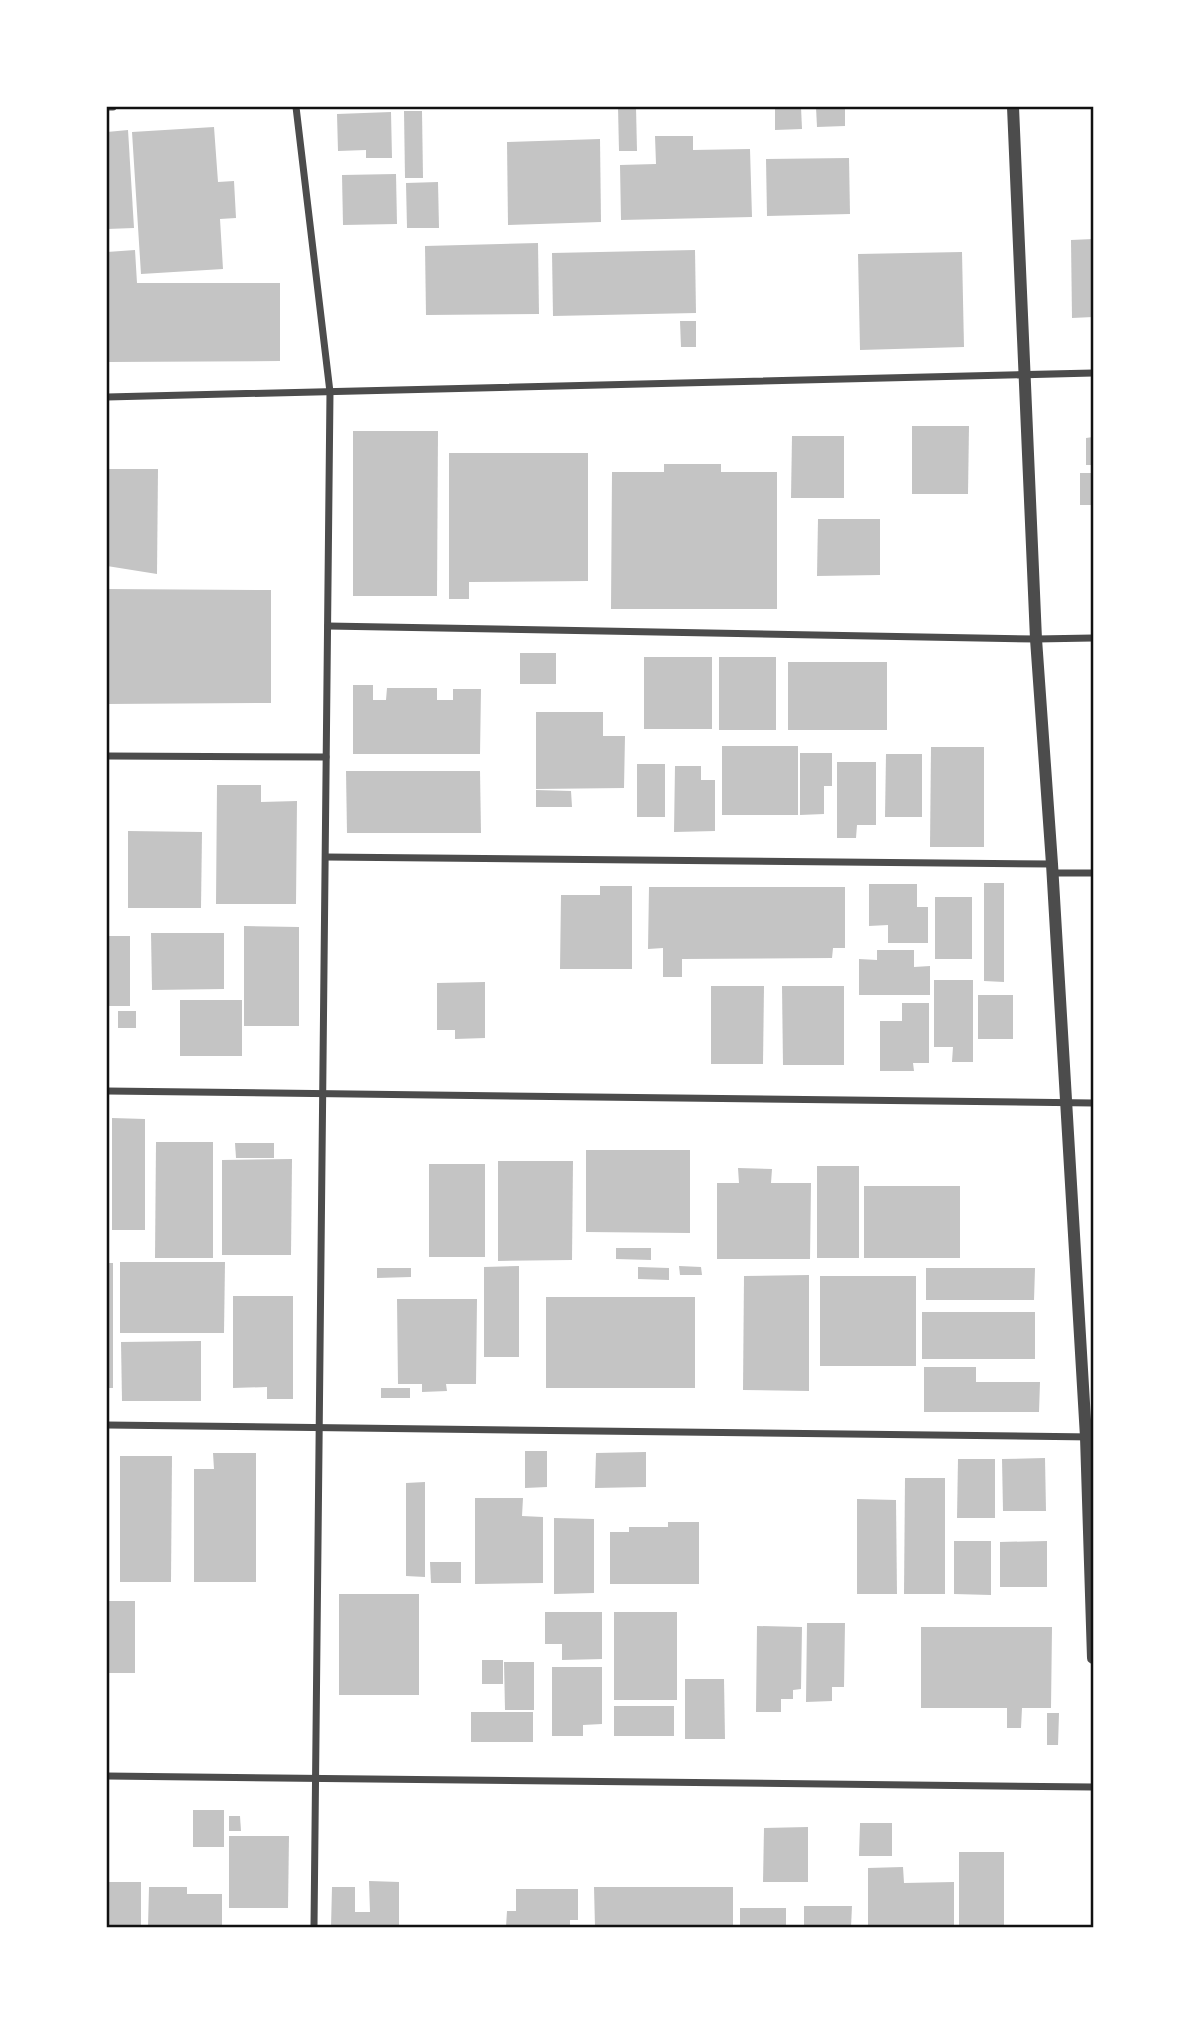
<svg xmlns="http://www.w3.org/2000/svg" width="1200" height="2034" font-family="'Exo 2',sans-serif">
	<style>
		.building { fill: #c4c4c4 }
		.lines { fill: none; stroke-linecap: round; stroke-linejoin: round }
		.minor { stroke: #4c4c4c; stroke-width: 7 }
		.tertiary { stroke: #4c4c4c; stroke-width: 12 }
		.neatline { fill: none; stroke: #111; stroke-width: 2.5 }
	</style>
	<rect width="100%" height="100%" fill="#fff"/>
	<g class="building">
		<polygon points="618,107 636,107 637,151 619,151"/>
		<polygon points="775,107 801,107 802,129 775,130"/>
		<polygon points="816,107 845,107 845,126 817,127"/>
		<polygon points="404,111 422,111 423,178 405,178"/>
		<polygon points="391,112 392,158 366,158 366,150 338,151 337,114"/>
		<polygon points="214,127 218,182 234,181 236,218 220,219 223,269 141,274 132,132"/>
		<polygon points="128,130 134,228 107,229 107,132"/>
		<polygon points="655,136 693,136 693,150 750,149 752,217 621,220 620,165 656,164"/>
		<polygon points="600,139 601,222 508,225 507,142"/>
		<polygon points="849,158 850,214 767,216 766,159"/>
		<polygon points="396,174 397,224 343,225 342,175"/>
		<polygon points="438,182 439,228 407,228 406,183"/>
		<polygon points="1093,239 1093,317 1072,318 1071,240"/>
		<polygon points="538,243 539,314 426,315 425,246"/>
		<polygon points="135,250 137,283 280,283 280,361 107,362 107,252"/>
		<polygon points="695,250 696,313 553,316 552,253"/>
		<polygon points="962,252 964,347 860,350 858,254"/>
		<polygon points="680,321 696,321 696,347 681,347"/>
		<polygon points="912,426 969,426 968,494 912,494"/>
		<polygon points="353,431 438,431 437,596 353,596"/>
		<polygon points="792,436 844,436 844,498 791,498"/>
		<polygon points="1093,437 1093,465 1086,465 1086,438"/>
		<polygon points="449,453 588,453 588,581 469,582 469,599 449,599"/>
		<polygon points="664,464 721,464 721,472 777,472 777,609 611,609 612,472 664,472"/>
		<polygon points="107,469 158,469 157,574 107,566"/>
		<rect x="1080" y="473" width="13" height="32"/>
		<polygon points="818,519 880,519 880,575 817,576"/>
		<polygon points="107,589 271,590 271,703 107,704"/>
		<rect x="520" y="653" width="36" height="31"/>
		<rect x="644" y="657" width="68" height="72"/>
		<rect x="719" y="657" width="57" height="73"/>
		<rect x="788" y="662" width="99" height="68"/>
		<polygon points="353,685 373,685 373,700 386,700 387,688 437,688 437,700 453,700 453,689 481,689 480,754 353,754"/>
		<polygon points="536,712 603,712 603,736 625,736 624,788 536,789"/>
		<rect x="722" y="746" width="76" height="69"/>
		<polygon points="931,747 984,747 984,847 930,847"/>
		<polygon points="800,753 832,753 832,786 824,786 824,814 800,815"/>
		<polygon points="886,754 922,754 922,817 885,817"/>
		<polygon points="837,762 876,762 876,825 857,825 856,838 837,838"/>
		<rect x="637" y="764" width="28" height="53"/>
		<polygon points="675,766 701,766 701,780 715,780 715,831 674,832"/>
		<polygon points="346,771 480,771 481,833 347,833"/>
		<polygon points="217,785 261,785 261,802 297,801 296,904 216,904"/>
		<polygon points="536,790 571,791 572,807 536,807"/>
		<polygon points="128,831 202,832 201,908 128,908"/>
		<polygon points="984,883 1004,883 1004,982 984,981"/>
		<polygon points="869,884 917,884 917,907 928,907 928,943 888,943 888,925 869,926"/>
		<polygon points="600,886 632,886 632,969 560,969 561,895 600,895"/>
		<polygon points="649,887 845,887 845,948 833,948 832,958 682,959 682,977 663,977 663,948 648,949"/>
		<rect x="935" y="897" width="37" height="62"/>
		<polygon points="244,926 299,927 299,1026 244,1026"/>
		<polygon points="151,933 224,933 224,989 152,990"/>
		<rect x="107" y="936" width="23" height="70"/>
		<polygon points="877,950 914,950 914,967 930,966 930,995 859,995 859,959 877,960"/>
		<polygon points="934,980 973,980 973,1062 952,1062 953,1047 934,1047"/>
		<polygon points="485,982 485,1038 455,1039 455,1030 437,1030 437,983"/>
		<polygon points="711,986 764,986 763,1064 711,1064"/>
		<polygon points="782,986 844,986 844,1065 783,1065"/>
		<rect x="978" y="995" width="35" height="44"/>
		<rect x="180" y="1000" width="62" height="56"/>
		<polygon points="902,1003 929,1003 929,1063 913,1063 914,1071 880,1071 880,1021 902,1021"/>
		<rect x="118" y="1011" width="18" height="17"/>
		<polygon points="112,1118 145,1119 145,1230 112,1230"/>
		<polygon points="156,1142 213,1142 213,1258 155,1258"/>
		<polygon points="235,1143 274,1143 274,1158 236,1158"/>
		<polygon points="586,1150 690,1150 690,1233 586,1232"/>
		<polygon points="292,1159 291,1255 222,1255 222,1160"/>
		<polygon points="498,1161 573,1161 572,1260 498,1261"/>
		<rect x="429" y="1164" width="56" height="93"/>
		<rect x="817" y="1166" width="42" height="92"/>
		<polygon points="738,1168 772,1169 771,1183 811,1183 810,1259 717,1259 717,1183 739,1183"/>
		<rect x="864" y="1186" width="96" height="72"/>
		<polygon points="616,1248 651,1248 651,1260 616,1259"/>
		<polygon points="120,1262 225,1262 224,1333 120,1333"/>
		<rect x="107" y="1263" width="6" height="125"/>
		<polygon points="519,1266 519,1357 484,1357 484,1267"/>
		<polygon points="679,1266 701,1267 702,1275 680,1275"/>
		<polygon points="638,1267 669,1268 669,1280 638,1279"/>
		<polygon points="377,1268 411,1268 411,1277 377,1278"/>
		<polygon points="926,1268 1035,1268 1034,1300 926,1300"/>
		<polygon points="809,1275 809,1391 743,1390 744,1276"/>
		<rect x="820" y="1276" width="96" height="90"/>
		<polygon points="233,1296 293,1296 293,1399 267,1399 267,1387 233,1388"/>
		<rect x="546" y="1297" width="149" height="91"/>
		<polygon points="397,1299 477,1299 476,1384 446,1384 447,1391 422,1392 422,1384 398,1384"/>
		<rect x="922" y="1312" width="113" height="47"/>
		<polygon points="201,1341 201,1401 122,1401 121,1342"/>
		<polygon points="924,1367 976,1367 976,1382 1040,1382 1039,1412 924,1412"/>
		<rect x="381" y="1388" width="29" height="10"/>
		<polygon points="525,1451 547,1451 547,1487 525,1488"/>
		<polygon points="646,1452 646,1487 595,1488 596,1453"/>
		<polygon points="213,1453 256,1453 256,1582 194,1582 194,1469 214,1469"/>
		<polygon points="120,1456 172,1456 171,1582 120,1582"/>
		<polygon points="1045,1458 1046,1511 1003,1511 1002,1459"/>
		<polygon points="958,1459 995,1459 995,1518 957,1518"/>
		<polygon points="905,1478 945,1478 945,1594 904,1594"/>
		<polygon points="425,1482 425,1577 406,1576 406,1483"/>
		<polygon points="475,1498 523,1498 522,1516 543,1517 543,1583 475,1584"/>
		<polygon points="857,1499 896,1500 897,1594 857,1594"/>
		<polygon points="554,1518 594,1519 594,1593 554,1594"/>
		<polygon points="668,1522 699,1522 699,1584 610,1584 610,1532 629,1532 629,1527 668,1527"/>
		<polygon points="954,1541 991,1541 991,1595 954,1594"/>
		<polygon points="1047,1541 1047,1587 1000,1587 1000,1542"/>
		<polygon points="430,1562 461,1562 461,1583 431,1583"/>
		<rect x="339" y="1594" width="80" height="101"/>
		<rect x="107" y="1601" width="28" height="72"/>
		<polygon points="545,1612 602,1612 602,1659 562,1660 562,1644 545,1644"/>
		<rect x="614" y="1612" width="63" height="88"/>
		<polygon points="807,1623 845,1623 844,1687 832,1687 832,1701 806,1702"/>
		<polygon points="757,1626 802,1627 801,1689 793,1690 793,1699 781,1699 781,1712 756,1712"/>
		<polygon points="921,1627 1052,1627 1051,1708 1022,1708 1021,1728 1007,1728 1007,1708 921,1708"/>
		<rect x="482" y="1660" width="21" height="24"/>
		<polygon points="504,1662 534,1662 534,1710 505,1710"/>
		<polygon points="552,1667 602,1667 602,1724 583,1725 583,1736 552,1736"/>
		<polygon points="685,1679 724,1679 725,1739 685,1739"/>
		<rect x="614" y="1706" width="60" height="30"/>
		<rect x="471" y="1712" width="62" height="30"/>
		<polygon points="1047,1713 1059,1713 1058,1745 1047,1745"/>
		<rect x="193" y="1810" width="31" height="37"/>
		<polygon points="229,1816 240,1816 241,1831 229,1831"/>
		<polygon points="860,1823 892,1823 892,1856 859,1856"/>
		<polygon points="808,1827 808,1882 763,1882 764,1828"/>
		<polygon points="229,1836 289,1836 288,1908 229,1908"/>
		<rect x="959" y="1852" width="45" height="75"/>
		<polygon points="903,1867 904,1883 954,1882 954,1927 868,1927 868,1868"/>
		<polygon points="369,1881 399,1882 399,1927 331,1927 332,1887 355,1887 355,1912 370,1912"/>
		<rect x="107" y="1882" width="34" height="45"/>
		<polygon points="149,1887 187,1887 187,1894 222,1894 222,1927 148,1927"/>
		<polygon points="594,1887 733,1887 733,1927 595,1927"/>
		<polygon points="516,1889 578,1889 578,1920 570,1920 570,1927 506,1927 507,1911 516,1911"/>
		<polygon points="804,1906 852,1906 851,1927 804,1927"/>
		<rect x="740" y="1908" width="46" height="19"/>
	</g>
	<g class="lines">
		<g class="minor">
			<polyline points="107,107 113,107"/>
			<polyline points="296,107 330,392 314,1927"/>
			<polyline points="107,397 1093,373"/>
			<polyline points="328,626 1036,639 1093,638"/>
			<polyline points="107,756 326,757"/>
			<polyline points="326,857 1052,864"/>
			<polyline points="1053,873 1093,873"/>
			<polyline points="107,1091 1093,1103"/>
			<polyline points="107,1425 1093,1437"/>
			<polyline points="107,1776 1093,1787"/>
		</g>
		<polyline class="tertiary" points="1013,107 1036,639 1052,864 1086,1437 1093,1658"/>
	</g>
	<rect width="1200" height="2034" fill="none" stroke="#ffffff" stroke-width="217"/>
	<rect x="108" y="108" width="984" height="1818" class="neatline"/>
</svg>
